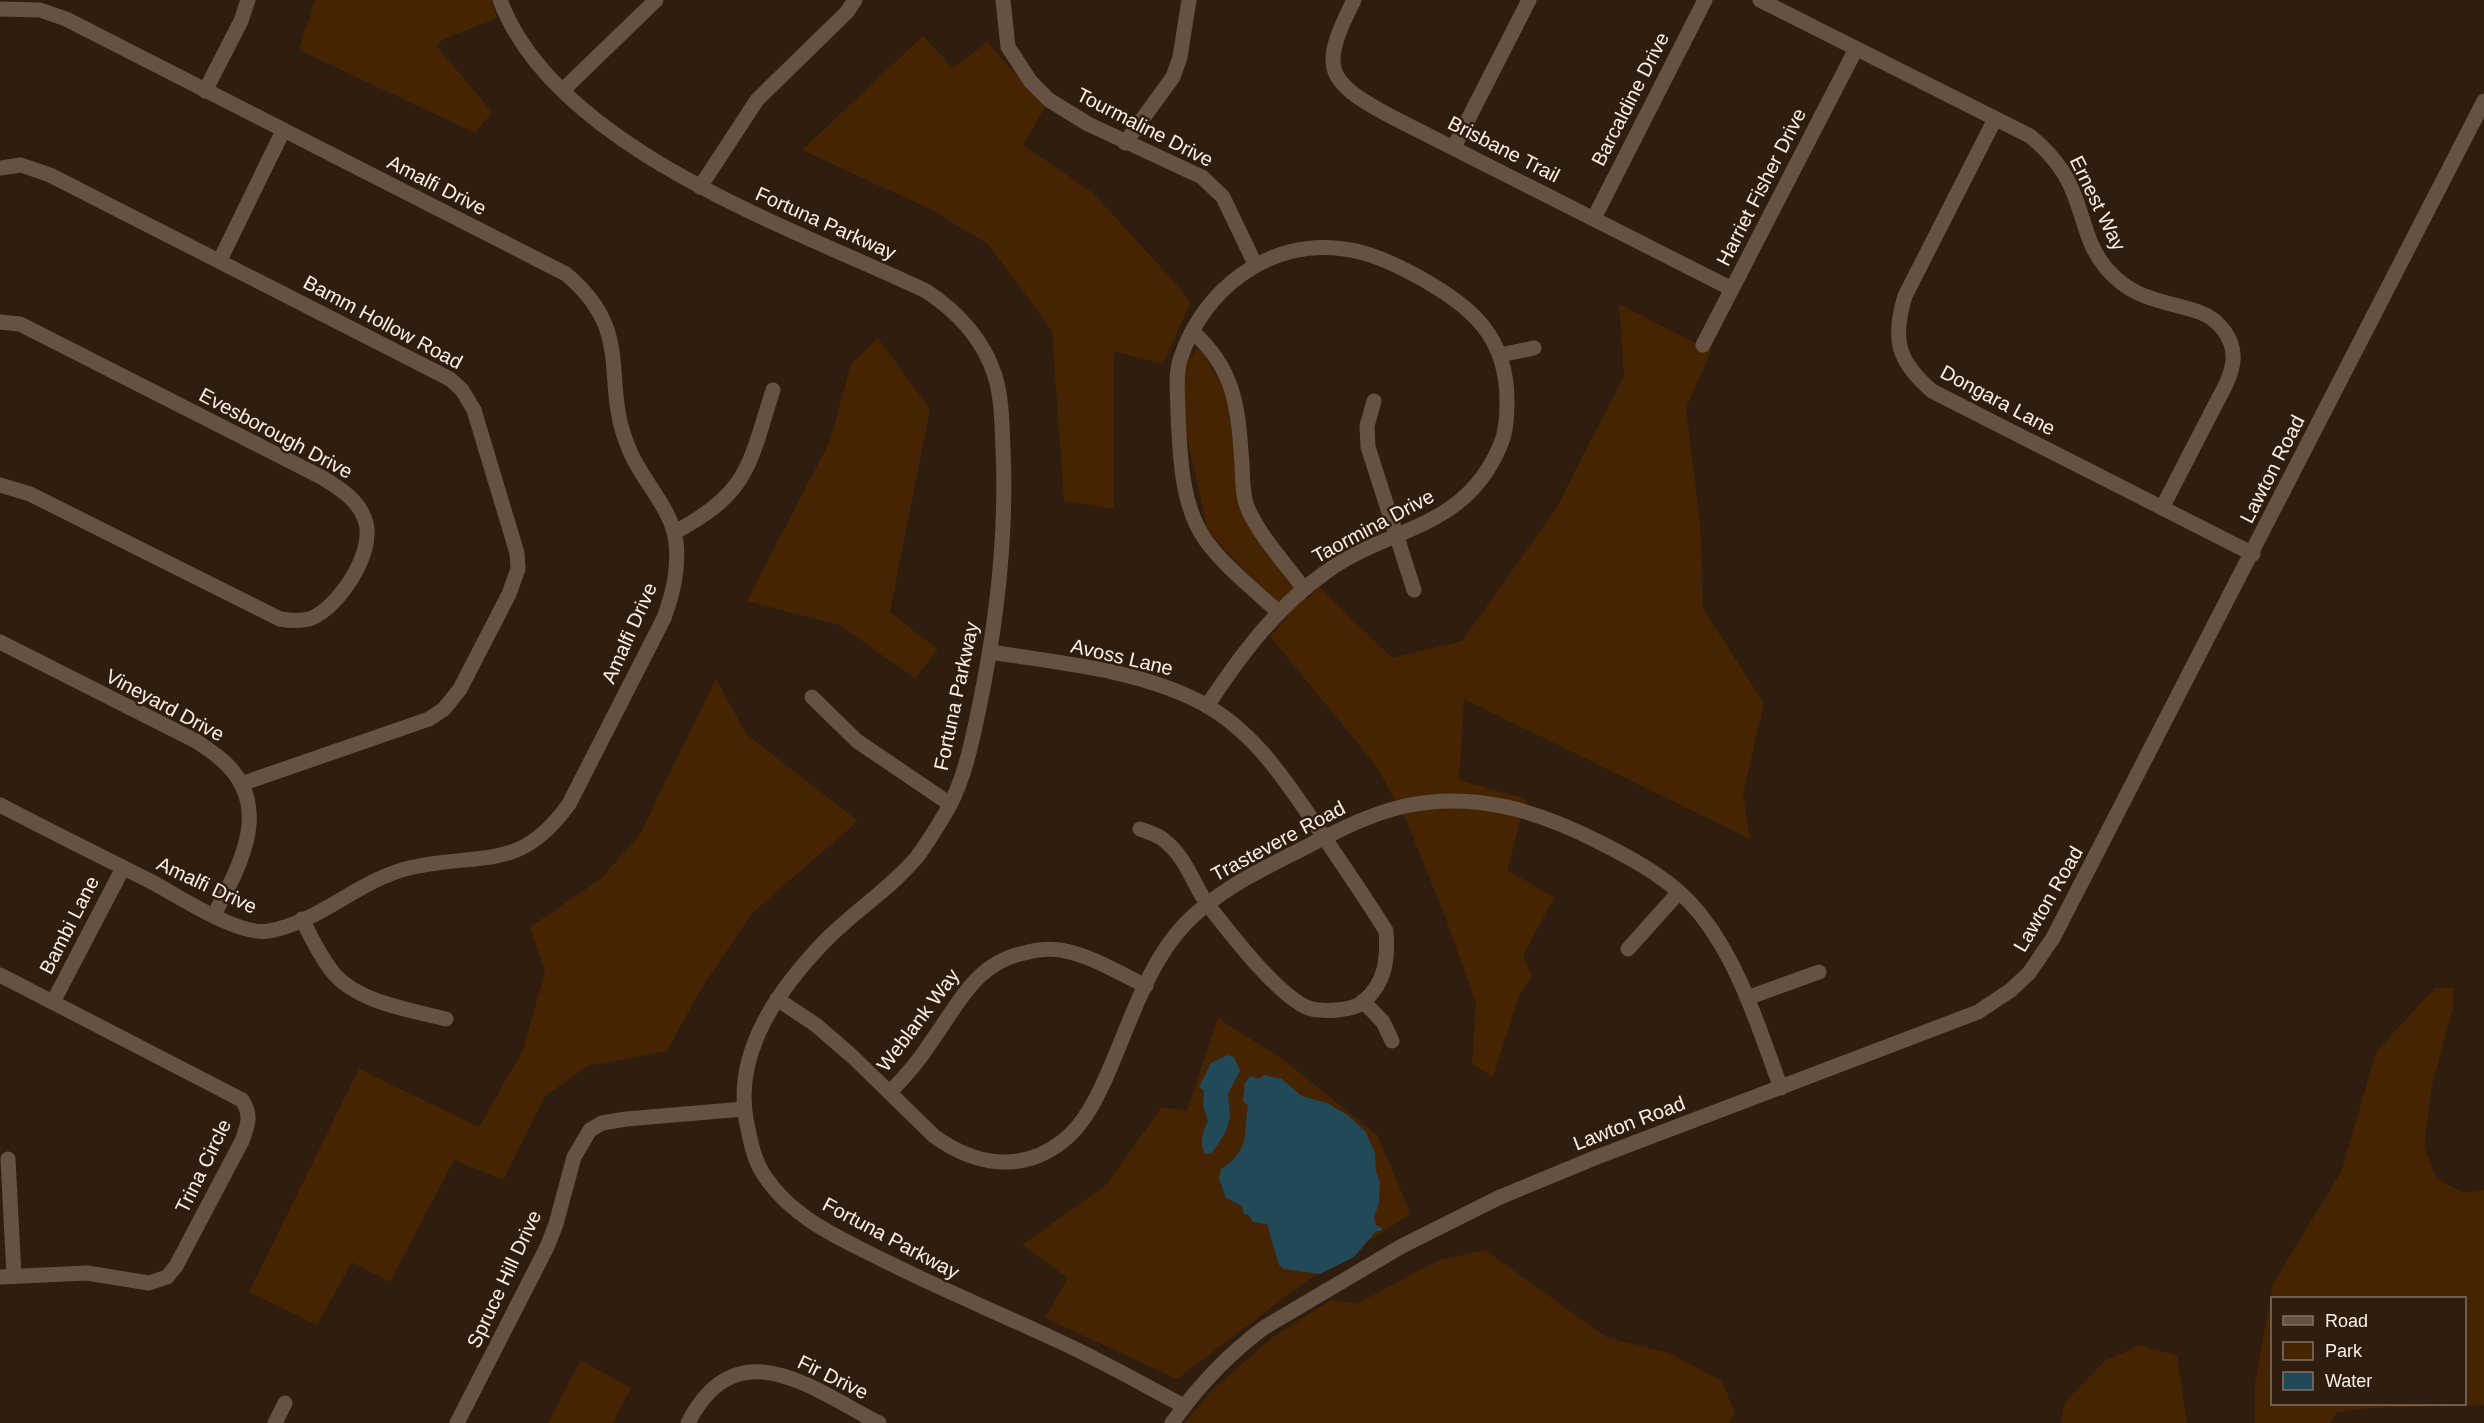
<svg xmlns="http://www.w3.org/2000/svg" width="2484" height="1423" font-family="Helvetica,sans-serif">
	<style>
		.green { fill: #462402; fill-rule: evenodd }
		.water { fill: #214957 }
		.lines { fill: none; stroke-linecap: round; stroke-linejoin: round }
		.minor { stroke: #655242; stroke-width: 15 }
		.labels { text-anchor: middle; stroke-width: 5; stroke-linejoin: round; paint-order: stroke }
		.street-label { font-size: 20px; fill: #fcf0e6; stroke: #2f1e10 }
	</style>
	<rect width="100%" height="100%" fill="#2f1e10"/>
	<g class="green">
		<polygon points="315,0 491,0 497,18 446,38 436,45 492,112 475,133 299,50"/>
		<polygon points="923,36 953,68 987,42 1045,107 1023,145 1093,193 1179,287 1190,303 1163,364 1114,351 1114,509 1064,501 1052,331 989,245 932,210 802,150"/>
		<polygon points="1619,304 1711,351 1686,408 1700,522 1703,609 1764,703 1743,794 1750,839 1464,699 1459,780 1526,799 1507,870 1554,897 1523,956 1532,976 1519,996 1493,1077 1472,1064 1476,1003 1446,919 1406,820 1377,767 1270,636 1289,616 1208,532 1181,410 1187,362 1199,346 1228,396 1239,504 1288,581 1308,599 1319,587 1392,658 1462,641 1556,509 1624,375"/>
		<polygon points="878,338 930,409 890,612 938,650 915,678 839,625 747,601 830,441 851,364"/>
		<polygon points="716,679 746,734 858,821 752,913 699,992 667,1051 588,1066 545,1096 503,1180 454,1160 390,1282 352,1262 317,1325 249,1292 359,1069 479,1127 523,1050 545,972 530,927 601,879 640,834"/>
		<path d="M2435 988H2453V1008L2432 1085 2424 1147 2437 1179 2464 1193 2484 1190V1405L2372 1408 2337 1412 2330 1423H2255V1383L2273 1284 2342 1170 2376 1052ZM2272 1298H2464V1404H2272Z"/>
		<polygon points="1218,1018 1285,1061 1377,1135 1411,1214 1302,1284 1177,1379 1045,1318 1068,1278 1022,1245 1106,1185 1162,1107 1187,1111"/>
		<polygon points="1485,1250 1606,1337 1669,1353 1722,1381 1735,1413 1729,1423 1185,1423 1212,1390 1273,1337 1331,1300 1359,1303 1436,1261"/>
		<polygon points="2140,1345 2177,1356 2187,1423 2060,1423 2065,1402 2105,1361"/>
		<polygon points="581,1360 631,1388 613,1423 548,1423"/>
	</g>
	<g class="water">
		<path d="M1227 1055 1234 1057 1240 1071 1228 1094 1230 1118 1225 1133 1212 1153 1205 1154C1199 1144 1203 1130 1208 1121L1203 1106 1204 1091 1199 1087 1211 1063Z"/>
		<path d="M1265 1075 1282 1079 1302 1096 1327 1103 1348 1115 1366 1132 1375 1153 1376 1172 1380 1182 1379 1203 1374 1218 1376 1225 1382 1228 1381 1231H1376L1354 1257 1320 1274 1284 1269 1279 1265 1267 1224 1253 1222 1248 1214 1244 1215 1242 1206 1226 1198 1219 1179 1221 1169C1251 1150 1243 1135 1248 1105L1243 1101 1245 1083 1250 1076 1258 1079Z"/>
	</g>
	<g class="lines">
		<g class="minor">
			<path d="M500 0C555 148 793 228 926 291 957 311 984 340 995 376 1002 398 1002 426 1003 449 1007 536 997 622 979 708 972 741 965 777 949 807 939 824 929 841 917 857 890 889 853 912 824 942 779 989 734 1051 746 1119 750 1138 753 1159 764 1175 792 1218 839 1238 883 1260 939 1288 996 1312 1052 1338 1097 1358 1140 1383 1184 1406"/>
			<polyline points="1003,0 1008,47 1031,82 1049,100 1088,124 1202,177 1223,197 1255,264"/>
			<path d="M1354 0C1319 69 1325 81 1392 117L1732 289"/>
			<path d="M1760 0 2030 136C2047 150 2061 165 2070 185 2084 214 2085 243 2106 268 2134 301 2163 300 2199 312 2219 319 2235 339 2233 361 2231 380 2218 398 2210 415 2194 446 2178 477 2162 508"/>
			<path d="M0 9 40 10 66 19 566 274C637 334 599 379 629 449 641 480 672 508 676 542 679 569 673 593 664 618L569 804C519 874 481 851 409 868 359 880 320 922 269 931 239 937 177 895 150 881 100 856 50 831 0 805"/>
			<polyline points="563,90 656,0"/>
			<polyline points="205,91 241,21 248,0"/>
			<path d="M1995 119 1905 296C1892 339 1897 361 1932 391L2253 554"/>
			<polyline points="1125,143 1173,77 1180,57 1189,0"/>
			<polyline points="1454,147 1529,0"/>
			<polyline points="0,168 21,165 50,175 450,379 462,390 474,410 517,553 518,569 509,594 460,689 444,709 429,719 241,784"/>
			<polyline points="700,187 757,100 847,12 855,0"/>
			<polyline points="1594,218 1705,0"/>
			<polyline points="220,260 283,131"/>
			<path d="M0 322 20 324 323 478C341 489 360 501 366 523 374 554 339 606 312 618 301 622 291 621 280 619L30 494 0 485"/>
			<path d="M1192 331C1236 370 1238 409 1242 464 1243 479 1242 496 1248 509 1261 538 1286 564 1304 589"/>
			<polyline points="1703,345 1856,49"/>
			<polyline points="1500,355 1534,348"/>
			<polyline points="1374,401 1367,426 1368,447 1414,590"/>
			<path d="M675 532C749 493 749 465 773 390"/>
			<path d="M0 642 196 741C205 747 214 753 222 760 275 806 239 867 214 915"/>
			<path d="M991 652C1058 663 1132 669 1194 699 1255 728 1289 786 1326 840 1346 870 1367 900 1386 931 1388 958 1386 983 1363 1002 1356 1008 1346 1009 1337 1010 1327 1011 1316 1011 1306 1007 1274 991 1230 933 1208 905 1192 883 1188 860 1165 841 1159 835 1148 832 1140 829"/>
			<polyline points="812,697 857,741 950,804"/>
			<path d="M1207 706C1240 656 1275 608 1326 572 1391 525 1464 531 1500 446 1506 433 1507 418 1507 404 1508 336 1472 307 1417 276 1394 264 1370 252 1344 249 1269 238 1202 290 1180 360 1175 377 1178 396 1178 414 1180 455 1181 506 1206 541 1226 568 1255 590 1279 613"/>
			<path d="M302 919C312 939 321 958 335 975 361 1003 411 1010 446 1019"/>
			<polyline points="1628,949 1679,892"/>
			<path d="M0 975 242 1100C252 1115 248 1125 242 1141L176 1266 167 1277 149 1283 87 1273 0 1277"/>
			<polyline points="1747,998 1819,972"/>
			<path d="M777 999 816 1025 853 1057 934 1136C974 1165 1021 1174 1063 1141 1085 1124 1099 1094 1110 1068 1131 1020 1148 963 1185 924 1216 892 1253 874 1292 854 1328 836 1365 815 1405 806 1475 791 1539 811 1601 843 1637 861 1675 882 1700 914 1740 964 1759 1029 1781 1088"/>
			<polyline points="1363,1001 1383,1022 1392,1041"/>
			<polyline points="53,1002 123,868"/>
			<path d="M890 1092C906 1076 919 1061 931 1042 958 1005 975 963 1024 953 1039 949 1056 948 1070 952 1097 959 1121 974 1146 986"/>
			<polyline points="8,1159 14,1276"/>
			<polyline points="275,1423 285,1403"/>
			<polyline points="457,1423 547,1247 556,1224 574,1157 590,1130 602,1123 626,1119 744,1109"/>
			<path d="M688 1423C737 1327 812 1389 879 1423"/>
			<path d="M1172 1423C1199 1385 1228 1354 1265 1327L1402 1246 1498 1198 1597 1157 1978 1012 2011 990 2029 973 2053 938 2484 101"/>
		</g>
	</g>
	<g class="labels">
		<g class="street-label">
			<text transform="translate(1630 99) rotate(-63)" y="7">Barcaldine Drive</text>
			<text transform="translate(1145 127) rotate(27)" y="7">Tourmaline Drive</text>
			<text transform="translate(1504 149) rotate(27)" y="7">Brisbane Trail</text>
			<text transform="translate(437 185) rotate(27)" y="7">Amalfi Drive</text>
			<text transform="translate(1761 187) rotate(-63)" y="7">Harriet Fisher Drive</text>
			<text transform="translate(2098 203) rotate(64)" y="7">Ernest Way</text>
			<text transform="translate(826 223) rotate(24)" y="7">Fortuna Parkway</text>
			<text transform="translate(383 322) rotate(28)" y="7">Bamm Hollow Road</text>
			<text transform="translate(1998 400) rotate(28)" y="7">Dongara Lane</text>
			<text transform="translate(276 433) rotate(28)" y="7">Evesborough Drive</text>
			<text transform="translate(2272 469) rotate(-63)" y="7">Lawton Road</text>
			<text transform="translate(1373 526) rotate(-28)" y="7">Taormina Drive</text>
			<text transform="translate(629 633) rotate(-66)" y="7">Amalfi Drive</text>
			<text transform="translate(1122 657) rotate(13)" y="7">Avoss Lane</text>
			<text transform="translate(956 696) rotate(-78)" y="7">Fortuna Parkway</text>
			<text transform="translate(165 705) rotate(28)" y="7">Vineyard Drive</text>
			<text transform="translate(1278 841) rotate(-28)" y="7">Trastevere Road</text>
			<text transform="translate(207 885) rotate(25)" y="7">Amalfi Drive</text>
			<text transform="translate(2048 899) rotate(-60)" y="7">Lawton Road</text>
			<text transform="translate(69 925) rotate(-63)" y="7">Bambi Lane</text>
			<text transform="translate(918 1020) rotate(-53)" y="7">Weblank Way</text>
			<text transform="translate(1629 1123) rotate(-21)" y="7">Lawton Road</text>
			<text transform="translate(203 1166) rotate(-64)" y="7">Trina Circle</text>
			<text transform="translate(891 1238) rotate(28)" y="7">Fortuna Parkway</text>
			<text transform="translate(504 1279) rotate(-65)" y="7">Spruce Hill Drive</text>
			<text transform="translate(833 1377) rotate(26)" y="7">Fir Drive</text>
		</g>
	</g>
	<rect x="2271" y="1297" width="195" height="108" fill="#2f1e10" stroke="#817266" stroke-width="1.5"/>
	<rect x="2283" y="1316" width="30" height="9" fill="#655242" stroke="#817266" stroke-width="1.5"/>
	<text x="2325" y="1327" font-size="18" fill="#fcf0e6">Road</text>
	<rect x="2283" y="1342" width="30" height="18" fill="#462402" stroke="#817266" stroke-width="1.5"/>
	<text x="2325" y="1357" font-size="18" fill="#fcf0e6">Park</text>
	<rect x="2283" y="1372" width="30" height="18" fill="#214957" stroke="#817266" stroke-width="1.5"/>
	<text x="2325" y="1387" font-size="18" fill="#fcf0e6">Water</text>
</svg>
